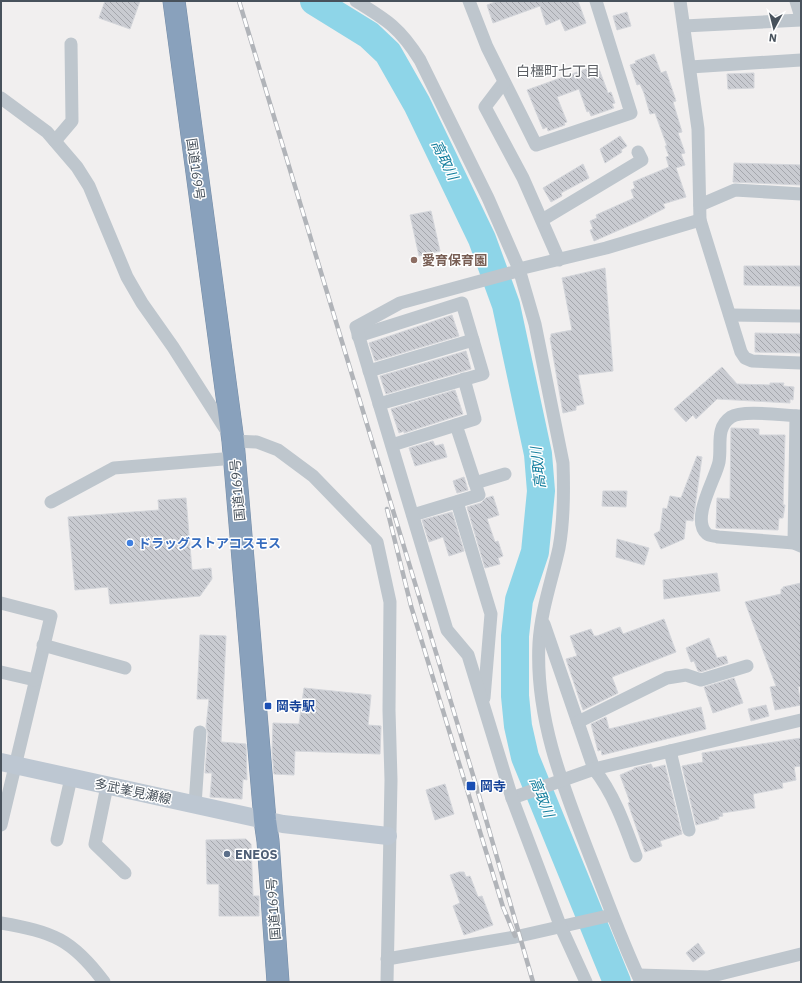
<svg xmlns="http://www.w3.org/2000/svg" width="802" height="983" font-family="'IBM Plex Sans','Noto Sans JP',sans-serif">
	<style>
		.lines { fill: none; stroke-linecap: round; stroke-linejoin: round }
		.river { stroke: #8ed5e8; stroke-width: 28 }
		.building { fill: url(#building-back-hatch); stroke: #d3d5da }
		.highway-casing { stroke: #748ca7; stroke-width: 23 }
		.street { stroke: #bec6cd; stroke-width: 13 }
		.secondary { stroke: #bdc7d2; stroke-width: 18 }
		.highway { stroke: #89a1bc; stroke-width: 22 }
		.rail-casing { stroke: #b1b4b9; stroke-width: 4.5 }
		.rail { stroke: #fff; stroke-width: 3; stroke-dasharray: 9; stroke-linecap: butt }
		.education-dot { fill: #8d6e63; stroke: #fff; stroke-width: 1.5 }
		.shop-dot { fill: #3f7fe0; stroke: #fff; stroke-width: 1.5 }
		.transit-dot { fill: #1a4fb4; stroke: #fff; stroke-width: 1.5 }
		.service-dot { fill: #5c6f8a; stroke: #fff; stroke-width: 1.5 }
		.labels { text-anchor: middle; stroke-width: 3; stroke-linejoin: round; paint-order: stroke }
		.street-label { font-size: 13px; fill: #48525c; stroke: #fff }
		.education-label { font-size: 13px; font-weight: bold; fill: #785e54; stroke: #fff; text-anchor: start }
		.shop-label { font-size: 13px; font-weight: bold; fill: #366cbe; stroke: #fff; text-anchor: start }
		.transit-label { font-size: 13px; font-weight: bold; fill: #164399; stroke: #fff; text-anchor: start }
		.service-label { font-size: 13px; font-weight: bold; fill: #4e5e75; stroke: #fff; text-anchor: start }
		.neighbourhood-label { font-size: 14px; fill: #5c5f64; stroke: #fff }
		.water-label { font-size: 14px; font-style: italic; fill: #127e9d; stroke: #fff }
	</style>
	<defs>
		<pattern id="building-back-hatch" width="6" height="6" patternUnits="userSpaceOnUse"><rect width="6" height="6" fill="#c9cbd1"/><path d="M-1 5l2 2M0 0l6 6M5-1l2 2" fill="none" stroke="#a5a7ad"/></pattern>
	</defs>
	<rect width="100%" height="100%" fill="#f1efef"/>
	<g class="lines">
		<polyline class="river" points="314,1 369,35 388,53 417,104 482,239 506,305 538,454 541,491 535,552 519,600 515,636 515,696 518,726 525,757 617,982"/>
	</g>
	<g class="building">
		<polygon points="105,1 140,1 130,29 99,18"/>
		<polygon points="498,1 578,1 586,23 565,31 560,19 546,25 540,6 493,23 487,5"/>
		<polygon points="627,12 631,26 617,30 613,16"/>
		<polygon points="654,54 661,73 666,71 676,101 673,102 682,132 678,133 685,153 681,154 685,165 676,168 686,197 663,204 665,208 642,220 594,241 590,230 593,229 590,221 597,218 596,215 634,198 631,190 635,188 633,182 669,167 666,157 669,156 665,146 667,146 655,113 650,114 644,93 640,84 637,85 630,65 636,63 635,61"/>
		<polygon points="594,66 595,70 599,69 608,93 611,92 615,103 612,104 614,108 591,116 589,111 587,112 579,89 557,97 567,122 564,123 565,125 548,131 547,127 543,129 527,90"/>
		<polygon points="754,73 754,88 728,89 727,74"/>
		<polygon points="620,136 627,146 621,150 622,152 605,163 600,149"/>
		<polygon points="734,163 801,165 801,185 733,182"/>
		<polygon points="583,164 589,178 561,193 562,196 551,202 543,188"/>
		<polygon points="431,211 440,251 419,256 410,215"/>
		<polygon points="744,266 801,266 801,286 744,285"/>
		<polygon points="605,268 613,371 578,375 584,404 576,406 576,410 563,413 550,338 551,337 551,334 572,330 562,278"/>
		<polygon points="452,315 459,336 375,361 369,343"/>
		<polygon points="755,333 801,334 801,353 755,352"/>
		<polygon points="466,351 471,369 386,394 380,376"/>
		<polygon points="722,367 737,384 770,385 770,383 784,383 783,386 794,387 793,400 790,399 790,403 717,399 696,419 693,415 686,422 674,409"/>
		<polygon points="455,390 463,414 404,433 404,431 399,433 391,409"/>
		<polygon points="731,428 759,429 759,435 785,435 783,505 785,505 783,518 779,518 778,530 716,528 717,498 730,499"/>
		<polygon points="433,441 435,446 443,444 447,457 415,466 409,448"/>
		<polygon points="697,456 702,457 693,521 686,520 684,539 661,549 654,534 660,531 663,508 667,509 670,496 681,498"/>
		<polygon points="464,477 468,490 457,493 453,481"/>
		<polygon points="603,491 627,491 626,507 602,506"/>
		<polygon points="493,496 499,515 487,519 495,542 498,541 503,556 498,558 500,564 485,568 467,507 481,503 486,498"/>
		<polygon points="186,498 192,570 211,568 212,579 200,596 110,604 108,587 75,590 68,517 159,510 158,500"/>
		<polygon points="452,512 464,551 449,556 443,537 429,542 422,520"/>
		<polygon points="617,539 649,548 644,565 616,557"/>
		<polygon points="717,573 720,591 664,599 663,580"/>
		<polygon points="801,583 801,686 798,687 801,705 775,710 770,687 776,686 745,602 781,594 781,589 783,589 783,587"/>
		<polygon points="664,619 676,652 612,677 618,693 583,710 566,659 577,656 570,636 591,629 594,636 597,636 620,627 623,634"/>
		<polygon points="200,635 226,636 221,742 246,744 247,780 243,779 242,799 210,797 212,773 205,773 208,733 206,727 209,699 197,699"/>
		<polygon points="709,638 717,658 726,656 728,663 701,672 698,671 694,661 691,662 686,648"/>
		<polygon points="734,678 743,703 713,713 704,687"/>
		<polygon points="304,688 371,695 368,725 381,726 380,754 295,751 294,775 274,774 272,751 273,723 299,724"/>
		<polygon points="766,705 769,716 751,721 748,709"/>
		<polygon points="701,707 706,729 602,755 601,750 598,751 591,724 606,717 609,729"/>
		<polygon points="801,738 801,766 794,767 796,780 782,783 783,788 753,794 755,808 722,813 723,816 718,817 719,819 696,825 682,766 703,762 702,753"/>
		<polygon points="651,764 653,768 665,765 682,834 660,841 662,846 645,852 632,815 628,803 630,802 620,775 634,769 634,768"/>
		<polygon points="445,784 454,814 435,820 426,790"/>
		<polygon points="246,839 251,844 253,896 259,896 259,916 219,916 219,884 207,884 206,840"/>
		<polygon points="459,872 464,872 466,877 470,876 478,897 482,896 493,925 464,935 453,906 460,903 450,875"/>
		<polygon points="698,943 705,953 693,962 686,953"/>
	</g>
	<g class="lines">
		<g class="highway-casing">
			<polyline id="highway" points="174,1 233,441 265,820 268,841 278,982"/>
		</g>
		<g class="street">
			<path d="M356 1C387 20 400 28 420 60L488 198 519 269 535 324 563 463C564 490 564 521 559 548 552 580 541 610 539 643 535 719 564 789 591 859 607 900 622 942 641 982"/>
			<polyline points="469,1 487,47 536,145 631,113 596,1"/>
			<polyline points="680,1 698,129 700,220 741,352 745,358 752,361 801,363"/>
			<polyline points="796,1 801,17"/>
			<polyline points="684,26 801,20"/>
			<polyline points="690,67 801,60"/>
			<polyline points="504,82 485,107 523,178 559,260"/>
			<polyline points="1,98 47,132 77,167 89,186 127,277 142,303 173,347 233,441 257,442 278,450 313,476 377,542 390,602 389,710 391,780 387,982"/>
			<polyline points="55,141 72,121 71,44"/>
			<polyline points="700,205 735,190 801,194"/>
			<polyline points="542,220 642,160 638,152"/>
			<polyline points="730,315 801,316"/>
			<polyline points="358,336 462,303 483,374 379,404"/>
			<polyline points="369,371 473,340"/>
			<path d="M801 416C786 416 743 409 731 417 715 428 722 445 719 462 716 478 690 519 707 534 709 536 715 536 718 537L794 543 801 546"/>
			<polyline points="392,445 475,419 464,379"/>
			<polyline points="475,483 505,474"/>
			<polyline points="51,502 114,468 235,458"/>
			<polyline points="457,502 491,614 484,698"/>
			<polyline points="413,515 479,495 456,425"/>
			<polyline points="794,543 796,416"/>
			<polyline points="1,603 51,616 1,825"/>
			<path d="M544 624 594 769C614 794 625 826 636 856"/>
			<polyline points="43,645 125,668"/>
			<polyline points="1,672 35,680"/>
			<polyline points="578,722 667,678 686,675 701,680 747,666"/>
			<polyline points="670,751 689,830"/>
			<polyline points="107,786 95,844 125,873"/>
			<polyline points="512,798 594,769 801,720"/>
			<polyline points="195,805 200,732"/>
			<polyline points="57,840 71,778"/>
			<path d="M1 923C53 932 72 939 104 982"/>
			<polyline points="387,959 515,937 612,915"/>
			<polyline points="638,975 708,977 801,954"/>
			<polyline points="586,982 560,925 512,798 468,655 447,630 356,327 400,303 514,272 519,269 606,248 700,220"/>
		</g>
		<polyline class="secondary" points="1,762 283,824 388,836"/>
		<use href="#highway" class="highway"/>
		<g class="rail-casing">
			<g id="rail">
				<polyline points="239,1 476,785 533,982"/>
				<polyline points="387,509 411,606 503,907 515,936"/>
			</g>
		</g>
		<use href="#rail" class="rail"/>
	</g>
	<circle class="education-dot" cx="414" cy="260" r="4"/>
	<circle class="shop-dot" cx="130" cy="543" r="4"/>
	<g class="transit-dot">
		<rect x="264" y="702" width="8" height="8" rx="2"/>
		<rect x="466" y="781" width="10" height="10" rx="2"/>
	</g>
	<circle class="service-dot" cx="227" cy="854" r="4"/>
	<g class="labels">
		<g class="street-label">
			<text transform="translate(196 169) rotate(82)" y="5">国道169号</text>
			<text transform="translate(237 490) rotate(-95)" y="5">国道169号</text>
			<text transform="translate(133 791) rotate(12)" y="5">多武峯見瀬線</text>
			<text transform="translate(273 909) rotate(-94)" y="5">国道169号</text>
		</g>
		<g class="education-label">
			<text x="422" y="265">愛育保育園</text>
		</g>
		<g class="shop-label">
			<text x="138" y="548">ドラッグストアコスモス</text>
		</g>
		<g class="transit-label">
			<text x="276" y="711">岡寺駅</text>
			<text x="480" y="791">岡寺</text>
		</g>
		<g class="service-label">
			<text x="235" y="859">ENEOS</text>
		</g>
		<g class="neighbourhood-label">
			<text x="558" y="76">白橿町七丁目</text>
		</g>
		<g class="water-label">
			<text transform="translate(445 160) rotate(64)" y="5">高取川</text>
			<text transform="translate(538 468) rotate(-96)" y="5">高取川</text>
			<text transform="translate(542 797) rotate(68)" y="5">高取川</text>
		</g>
	</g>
	<rect width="802" height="983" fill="none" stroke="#48525c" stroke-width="4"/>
	<g transform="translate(774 28) rotate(187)" stroke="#ffffff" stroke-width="3" paint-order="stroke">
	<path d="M0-3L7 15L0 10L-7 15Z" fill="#48525c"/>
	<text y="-6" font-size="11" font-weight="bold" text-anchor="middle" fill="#48525c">N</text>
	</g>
</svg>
